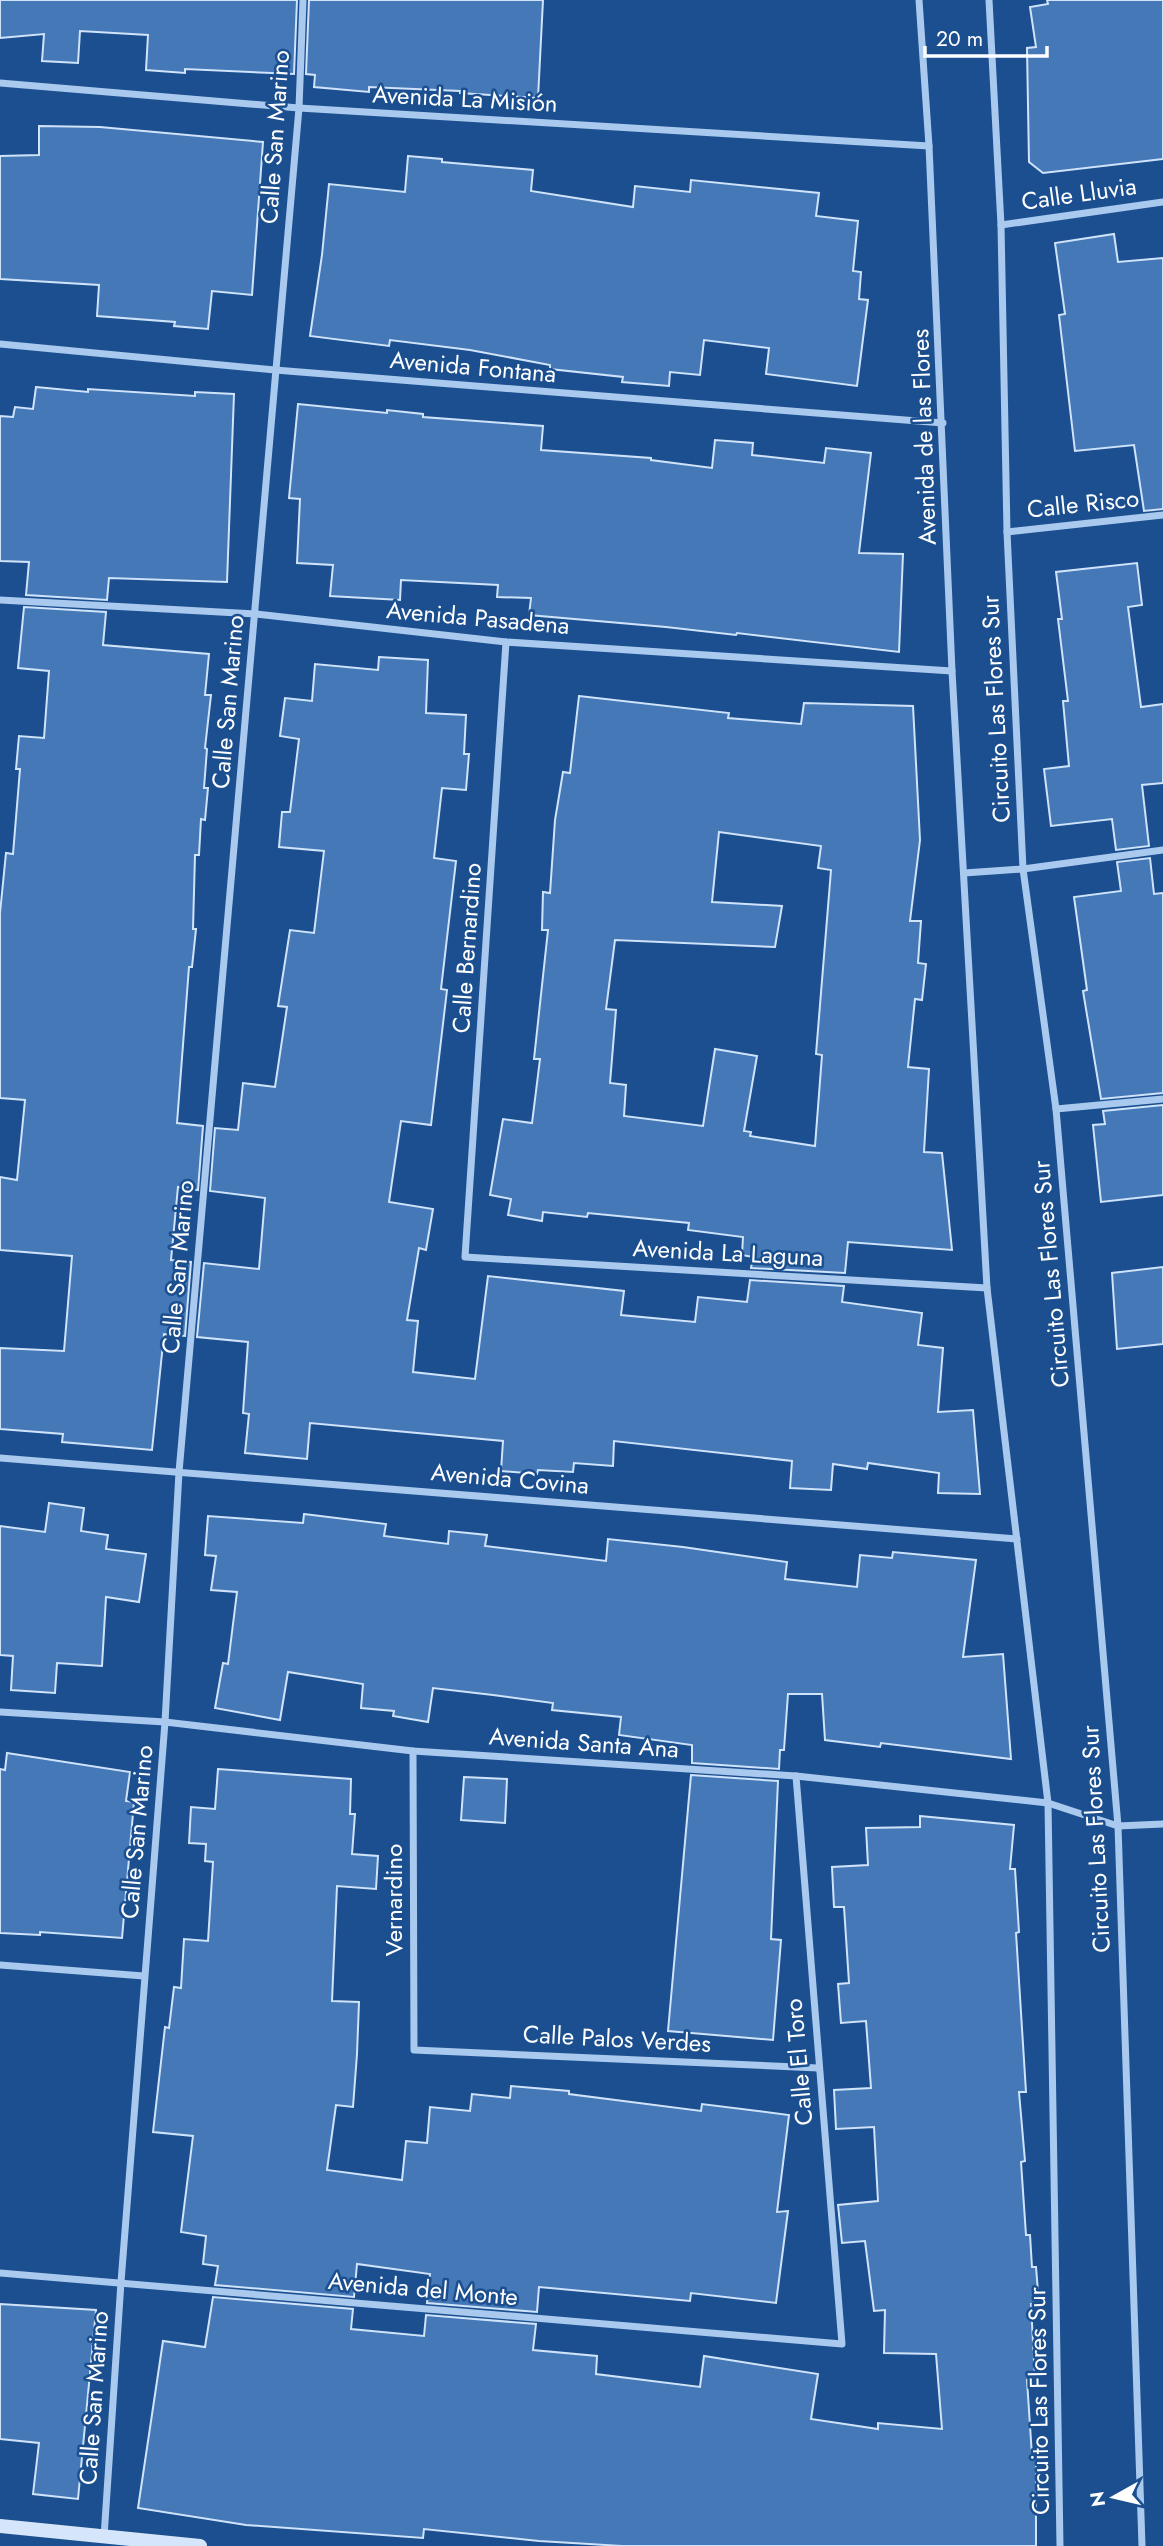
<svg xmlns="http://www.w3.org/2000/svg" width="1163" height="2546" font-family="Jost,sans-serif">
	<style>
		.building { fill: #4478b7; stroke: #cfe3fa; stroke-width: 2; fill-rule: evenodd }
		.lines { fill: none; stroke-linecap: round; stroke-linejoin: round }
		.street { stroke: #a9c9ee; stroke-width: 7 }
		.secondary { stroke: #d6e6fa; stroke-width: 14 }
		.labels { text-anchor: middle; stroke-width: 5; stroke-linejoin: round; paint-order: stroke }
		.street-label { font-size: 24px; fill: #fff; stroke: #1b4f8f }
	</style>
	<rect width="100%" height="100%" fill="#1b4f8f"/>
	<g class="building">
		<polygon points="0,0 297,0 294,74 185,69 185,73 146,70 148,35 80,31 78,63 42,61 44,34 0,38"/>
		<polygon points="309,0 543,0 538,98 460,93 460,91 369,87 369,92 314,87 315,75 306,74"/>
		<polygon points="1047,0 1163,0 1163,159 1043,173 1029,162 1027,48 1036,47 1030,7 1048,4"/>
		<polygon points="39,126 100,127 263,142 252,295 212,291 208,329 174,326 175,322 97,316 99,285 0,279 0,156 39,155"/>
		<polygon points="408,156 442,159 442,162 533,170 531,191 633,207 635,186 690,192 691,180 819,193 816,216 858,221 853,271 861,272 859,299 868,300 857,386 766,374 769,348 704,340 700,375 670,372 669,386 622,382 623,377 550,369 550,365 470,350 390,340 389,346 310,336 322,255 329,184 405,192"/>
		<polygon points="1114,234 1118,262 1163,258 1163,509 1144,511 1134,445 1075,451 1059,315 1065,314 1055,243"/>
		<polygon points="36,387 88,392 88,389 195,396 195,392 234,394 227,582 109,578 107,600 26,595 29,562 0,561 0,416 13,417 15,407 33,409"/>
		<polygon points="298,404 387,413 387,410 423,414 423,417 543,426 541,450 651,458 651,460 712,468 715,440 753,443 752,455 824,463 826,448 871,453 859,553 903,554 899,652 737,633 736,635 666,627 529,615 531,598 497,597 498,585 401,580 400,600 330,596 333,565 297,563 300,499 289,498"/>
		<polygon points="1137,563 1142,605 1128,607 1141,707 1163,704 1163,783 1142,785 1149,846 1116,850 1112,819 1051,826 1044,769 1069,766 1063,701 1068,701 1058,619 1062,619 1056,572"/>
		<polygon points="24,607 106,612 103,645 209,654 205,695 211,695 205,748 207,749 204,788 208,788 205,820 201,819 199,855 195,855 193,929 196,929 192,967 189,967 177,1123 203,1126 198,1190 178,1187 171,1260 191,1262 185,1336 164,1334 152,1450 62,1442 63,1434 0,1429 0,1348 64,1351 72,1256 0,1250 0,1177 17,1180 25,1100 0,1098 0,913 6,853 13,854 20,769 16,769 19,736 44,738 49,671 18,668"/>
		<polygon points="379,657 428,660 426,713 466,715 464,754 469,754 466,790 442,788 434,858 456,861 441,989 447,990 431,1125 401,1121 389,1202 433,1209 426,1250 419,1248 407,1320 418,1321 413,1372 475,1379 488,1276 624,1291 621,1315 695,1322 698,1297 747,1302 750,1280 844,1286 842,1302 922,1313 918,1345 943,1348 938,1412 973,1410 980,1494 938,1493 939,1473 868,1463 867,1469 833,1464 831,1490 790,1488 792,1461 614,1441 613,1466 574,1463 573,1472 538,1470 537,1474 501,1471 503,1441 310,1423 307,1459 245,1453 249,1414 243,1413 248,1342 197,1337 204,1263 259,1269 265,1198 210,1191 215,1128 238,1130 243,1083 275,1087 287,1007 278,1006 290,930 314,933 324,851 279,847 282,812 290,812 299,739 280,736 285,698 312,701 315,664 378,670"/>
		<path d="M579 696 729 713 728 718 801 724 804 703 913 706 920 840 910 921H921L918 963 926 964 922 1000 915 999 908 1067 929 1069 924 1152 942 1153 952 1250 848 1242 845 1273 751 1268 753 1257 742 1255 743 1237 688 1230 689 1223 588 1213 587 1217 543 1212 542 1221 508 1215 511 1199 490 1195 503 1119 532 1123 540 1059H534L548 930H542L543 892 550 893 555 820 563 772 570 773ZM719 832 821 846 818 868 831 870 816 1054 822 1055 815 1146 750 1136 751 1132 744 1131 757 1056 715 1049 703 1126 624 1116 626 1085 610 1083 616 1010 606 1009 615 940 775 947 782 906 712 902Z"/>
		<polygon points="1150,858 1154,894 1163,893 1163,1093 1101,1099 1083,991 1087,990 1074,897 1121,891 1117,862"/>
		<polygon points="1163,1105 1163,1195 1101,1202 1093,1125 1105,1124 1103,1111"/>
		<polygon points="1163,1267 1163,1344 1117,1349 1112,1273"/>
		<polygon points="49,1503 84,1508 81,1531 108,1535 106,1549 146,1554 139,1602 106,1597 102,1666 57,1663 55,1693 11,1690 13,1656 0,1655 0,1526 45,1532"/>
		<polygon points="304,1514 386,1524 384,1536 448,1544 449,1531 487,1535 485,1546 606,1561 608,1539 683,1547 787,1562 785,1579 857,1587 860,1555 892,1558 893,1552 976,1560 963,1657 1003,1654 1011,1759 881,1743 880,1747 825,1740 822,1694 788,1694 784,1750 780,1750 779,1769 692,1763 692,1745 619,1735 621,1717 552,1710 553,1703 493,1695 433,1688 428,1722 393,1716 394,1711 361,1708 363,1684 288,1672 280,1720 215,1708 223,1663 228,1664 237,1592 211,1590 216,1556 205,1555 208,1516 303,1523"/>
		<polygon points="7,1753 130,1772 126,1801 134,1802 122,1938 40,1932 40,1935 0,1933 0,1769 5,1770"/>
		<polygon points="218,1769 351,1779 350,1814 355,1814 352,1854 378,1856 376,1889 337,1886 332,2001 359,2002 357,2054 353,2107 336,2105 327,2170 402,2180 406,2141 427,2143 430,2107 470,2111 472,2094 510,2098 511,2086 569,2091 569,2094 701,2111 702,2104 789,2115 777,2212 788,2211 776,2303 691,2293 690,2301 539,2287 537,2312 427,2303 430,2274 357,2264 354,2297 215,2285 218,2266 203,2264 206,2236 181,2232 193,2136 153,2132 165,2027 169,2028 174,1987 181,1988 184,1939 208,1941 213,1862 205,1861 206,1844 189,1843 191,1807 215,1809"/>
		<polygon points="691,1775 778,1781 771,1939 781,1940 773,2040 668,2031"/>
		<polygon points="464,1777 507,1779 505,1823 461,1820"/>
		<polygon points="920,1816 1014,1825 1010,1869 1015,1869 1019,1932 1016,1933 1026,2092 1019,2092 1025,2161 1021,2162 1026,2235 1030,2235 1032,2267 1036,2267 1039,2304 1031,2304 1035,2380 1027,2380 1032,2456 1036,2456 1036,2546 622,2546 539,2541 424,2529 423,2538 246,2525 138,2508 163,2341 205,2347 213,2297 353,2309 351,2329 424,2336 426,2315 536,2324 533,2350 597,2356 596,2374 700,2387 704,2356 818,2374 811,2419 878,2429 878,2423 942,2429 936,2354 884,2353 885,2310 874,2311 865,2241 842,2243 838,2205 878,2201 874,2127 836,2129 834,2090 871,2088 866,2021 841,2023 838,1984 849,1983 844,1907 834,1907 832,1867 868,1865 866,1828 920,1827"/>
		<polygon points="0,2304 96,2310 78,2499 33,2494 39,2443 0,2439"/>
	</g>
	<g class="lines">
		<g class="street">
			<polyline points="919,0 929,146 952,671 987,1288 1048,1803 1060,2546"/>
			<polyline points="989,0 1001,225 1007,532 1023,869 1056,1109 1118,1826 1142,2546"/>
			<polyline points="0,83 299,108 929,146"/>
			<polyline points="1001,225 1163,202"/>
			<polyline points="0,344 275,370 943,423"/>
			<polyline points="1007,532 1163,515"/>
			<polyline points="0,600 256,614 506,642 952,671"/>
			<polyline points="506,642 465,1257 987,1288"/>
			<polyline points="964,873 1023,869 1163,850"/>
			<polyline points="1056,1109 1163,1099"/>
			<polyline points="0,1458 1017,1539"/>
			<polyline points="0,1712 165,1722 413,1751 796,1776 1048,1803 1118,1826 1163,1824"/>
			<polyline points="413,1751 414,2050 818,2068"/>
			<polyline points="0,1965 144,1976"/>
			<polyline points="0,2273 842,2344 796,1776"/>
			<polyline points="104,2537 121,2282 165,1722 179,1472 299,108 303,0"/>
		</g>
		<polyline class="secondary" points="0,2526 200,2546"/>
	</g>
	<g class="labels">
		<g class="street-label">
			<text transform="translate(465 99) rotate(3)" y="8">Avenida La Misión</text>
			<text transform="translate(275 137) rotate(-86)" y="8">Calle San Marino</text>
			<text transform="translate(1079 194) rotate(-8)" y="8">Calle Lluvia</text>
			<text transform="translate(473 367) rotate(5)" y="8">Avenida Fontana</text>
			<text transform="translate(924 437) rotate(-92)" y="8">Avenida de las Flores</text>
			<text transform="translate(1083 504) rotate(-6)" y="8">Calle Risco</text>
			<text transform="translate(478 618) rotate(5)" y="8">Avenida Pasadena</text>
			<text transform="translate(228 702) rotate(-85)" y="8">Calle San Marino</text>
			<text transform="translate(996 709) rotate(-93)" y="8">Circuito Las Flores Sur</text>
			<text transform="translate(467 948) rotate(-86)" y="8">Calle Bernardino</text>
			<text transform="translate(728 1253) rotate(3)" y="8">Avenida La Laguna</text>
			<text transform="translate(178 1267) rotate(-85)" y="8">Calle San Marino</text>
			<text transform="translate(1051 1274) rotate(-95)" y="8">Circuito Las Flores Sur</text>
			<text transform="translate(510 1479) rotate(5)" y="8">Avenida Covina</text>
			<text transform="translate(584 1743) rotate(4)" y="8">Avenida Santa Ana</text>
			<text transform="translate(137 1832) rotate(-85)" y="8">Calle San Marino</text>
			<text transform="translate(1096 1839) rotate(-93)" y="8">Circuito Las Flores Sur</text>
			<text transform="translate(394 1900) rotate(-90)" y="8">Vernardino</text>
			<text transform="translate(617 2039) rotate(3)" y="8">Calle Palos Verdes</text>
			<text transform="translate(799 2062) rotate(-95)" y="8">Calle El Toro</text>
			<text transform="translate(423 2289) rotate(5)" y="8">Avenida del Monte</text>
			<text transform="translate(94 2398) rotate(-86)" y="8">Calle San Marino</text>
			<text transform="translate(1039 2401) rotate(-91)" y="8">Circuito Las Flores Sur</text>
		</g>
	</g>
	<g transform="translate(1114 2497) rotate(262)" stroke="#1b4f8f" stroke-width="5" paint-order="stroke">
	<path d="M0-5L12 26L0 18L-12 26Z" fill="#ffffff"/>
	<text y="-10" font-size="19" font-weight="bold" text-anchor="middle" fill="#ffffff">N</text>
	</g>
	<path d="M925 46v10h122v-10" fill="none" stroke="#ffffff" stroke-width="3.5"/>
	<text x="936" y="46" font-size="21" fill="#ffffff" stroke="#1b4f8f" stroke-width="5" paint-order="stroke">20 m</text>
</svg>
